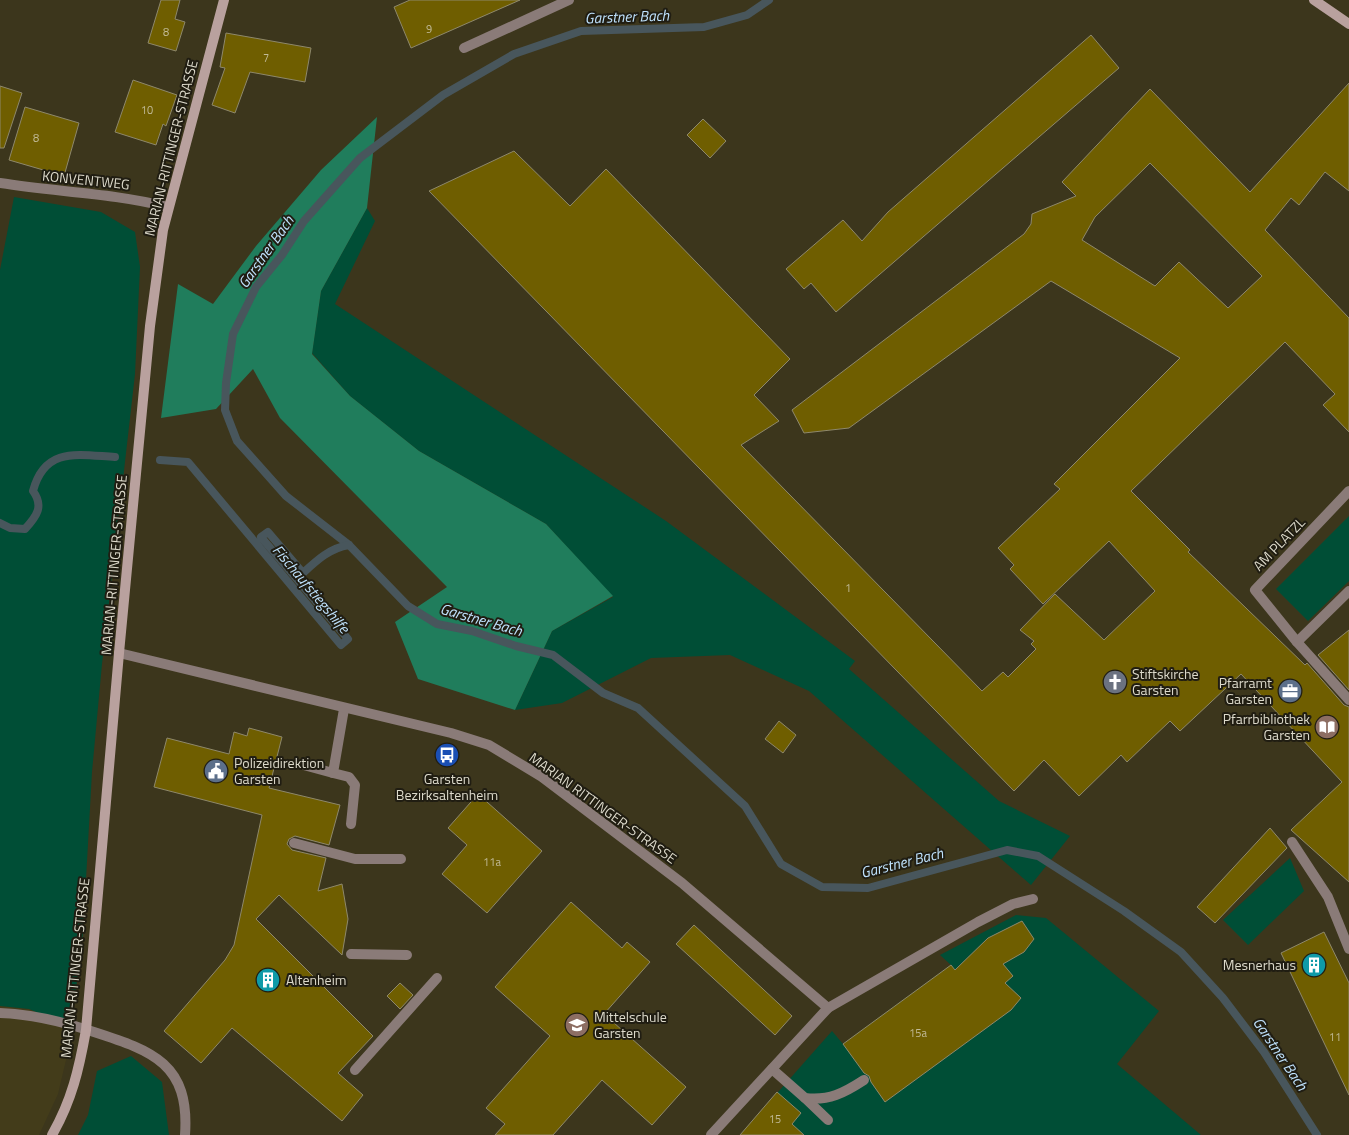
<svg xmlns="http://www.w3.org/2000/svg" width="1349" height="1135" font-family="'Titillium Web',sans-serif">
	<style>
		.built { fill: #433c1a }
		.green { fill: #004e36 }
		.forest { fill: #207d5c }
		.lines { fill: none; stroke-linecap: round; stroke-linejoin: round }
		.stream { stroke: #48565c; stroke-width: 8 }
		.building { fill: #6f5e00; stroke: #8e886b; fill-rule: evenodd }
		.lane { stroke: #8a7b78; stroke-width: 10 }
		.street { stroke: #8a7b78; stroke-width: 10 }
		.secondary { stroke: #b9a19e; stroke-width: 10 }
		.labels { text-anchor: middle; stroke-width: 4; stroke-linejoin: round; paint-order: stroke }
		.number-label { font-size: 11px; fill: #c2bb98 }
		.street-label { font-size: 14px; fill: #dddacb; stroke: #201d12 }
		.poi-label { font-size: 14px; fill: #dddacb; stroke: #201d12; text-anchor: start }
		.water-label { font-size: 15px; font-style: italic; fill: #bfe2fd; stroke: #201d12 }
	</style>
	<rect width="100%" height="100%" fill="#3c361c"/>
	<polygon class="built" points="74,1005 70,1043 58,1094 39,1135 0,1135 0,1006 29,1009 51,1018 65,1018"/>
	<g class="green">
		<polygon points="14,197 101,212 135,232 140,267 135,374 102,664 92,772 83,933 74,1005 65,1018 50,1018 29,1009 0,1006 0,270"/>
		<polygon points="367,208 375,221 335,304 666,521 855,661 849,669 999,801 1070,836 1031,885 809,691 730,655 651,658 562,703 515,710 552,631 613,597 546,524 419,451 350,396 312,353 321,291"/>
		<polygon points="1349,516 1349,581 1308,621 1276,589"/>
		<polygon points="1290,858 1304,891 1248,945 1223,920"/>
		<polygon points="1016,915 1046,918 1159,1011 1117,1064 1201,1135 740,1135 832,1031 843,1044 951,965 940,955"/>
		<polygon points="131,1056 162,1082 169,1135 78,1135 88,1115 97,1071"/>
	</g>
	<polygon class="forest" points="377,117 367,208 321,291 312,354 350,396 419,451 546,524 613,596 552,631 515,710 418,679 395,622 447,587 280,418 253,369 216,409 161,418 178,284 213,304 256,246 321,170"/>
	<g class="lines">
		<g class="stream">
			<polyline points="769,0 747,15 704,27 581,31 514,54 443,95 360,158 304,221 282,255 256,287 233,334 226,383 225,410 237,441 286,496 349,545 408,606 437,624 472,631 516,646 553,655 603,693 638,708 745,806 781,864 822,887 868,888 1007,850 1038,856 1124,911 1181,952 1223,998 1264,1052 1317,1135"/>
			<path d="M160 460 188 462 341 645 348 639 261 537 268 532 303 573C317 560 330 548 349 545"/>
			<path d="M0 523 10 528 25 529C37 516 44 506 33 491 45 446 79 455 115 457"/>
		</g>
	</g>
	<g class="building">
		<polygon points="161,0 180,0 175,19 185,22 176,51 148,43"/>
		<polygon points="410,0 520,0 411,48 394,7"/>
		<polygon points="226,33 311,48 305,82 250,72 235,113 212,105 225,68 220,67"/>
		<polygon points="1091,35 1119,68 836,312 811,283 804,289 786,269 843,220 862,241 888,212"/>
		<polygon points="133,80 177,95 166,126 163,124 156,145 115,132"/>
		<path d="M1349 83V191L1325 172 1299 205 1291 198 1265 230 1349 318V432L1323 405 1335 394 1285 342 1131 491 1190 550 1188 552 1305 665 1307 663 1344 705 1349 707V882L1291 830 1342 782 1241 674 1180 731 1170 721 1127 762 1121 755 1079 796 1044 760 1014 791 429 191 514 151 570 206 606 169 790 359 754 395 779 421 741 445 982 691 1003 672 1008 677 1036 649 1031 644 1034 641 1020 630 1055 594 1104 640 1155 591 1109 541 1043 604 1010 569 1014 565 998 548 1060 489 1054 484 1180 358 1051 281 849 428 804 433 792 410 1024 234 1031 224 1032 214 1076 196 1062 182 1150 89 1250 192ZM1150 163 1262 276 1228 308 1179 262 1155 286 1082 240 1095 217Z"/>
		<polygon points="0,86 22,93 4,148 0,148"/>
		<polygon points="25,107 79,123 64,176 9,160"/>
		<polygon points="703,119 726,141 710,158 687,135"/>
		<polygon points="1349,630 1349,690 1318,655"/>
		<polygon points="779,721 796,735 783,753 765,739"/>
		<polygon points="249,728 282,737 269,788 340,805 329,845 295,836 289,839 287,844 292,850 326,858 318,891 342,884 348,919 342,955 279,895 256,919 373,1036 338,1073 363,1095 342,1121 232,1028 201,1063 164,1031 225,960 234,945 262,815 154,787 167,738 229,754 234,732 247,736"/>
		<polygon points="478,794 542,851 487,913 442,874 467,845 448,828"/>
		<polygon points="1270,828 1287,848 1215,923 1197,907"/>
		<polygon points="571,902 622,948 627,942 650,962 604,1014 686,1087 652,1125 602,1080 553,1135 495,1135 505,1124 486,1108 550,1036 495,987"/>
		<polygon points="1022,921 1034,939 1024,952 1003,964 1013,976 1005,983 1021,998 1011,1010 885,1102 871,1082 869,1076 864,1073 843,1044 951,965 955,970 988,938"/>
		<polygon points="694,925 792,1016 775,1035 676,944"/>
		<polygon points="1324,932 1349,983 1349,1095 1281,953"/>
		<polygon points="400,983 413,995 400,1009 387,996"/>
		<polygon points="777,1092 801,1113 792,1124 804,1135 740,1135"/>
	</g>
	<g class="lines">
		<g class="lane">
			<polyline points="1349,491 1255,590 1297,642 1349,700"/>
			<polyline points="1297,642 1349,591"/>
			<polyline points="344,709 333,773 349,777 355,785 351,824"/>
			<polyline points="300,764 333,773"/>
			<polyline points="1292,842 1328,897 1349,949"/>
			<polyline points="294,843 355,859 401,859"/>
			<polyline points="351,954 407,955"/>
			<path d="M0 1013C32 1014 64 1022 94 1032 153 1051 190 1064 185 1135"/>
			<path d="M772 1069 805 1098C829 1101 844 1093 864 1080"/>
			<polyline points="355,1070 437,978"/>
			<polyline points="805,1098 828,1120"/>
		</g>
		<g class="street">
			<polyline points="464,48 569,0"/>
			<path d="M0 183C56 192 113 193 168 207"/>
			<polyline points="119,653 451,733 489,745 542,777 682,883 828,1008"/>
			<polyline points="711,1135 828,1008 978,922 1013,904 1033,899"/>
		</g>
		<g class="secondary">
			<polyline points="1314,0 1349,24"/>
			<path d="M52 1135C72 1100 79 1069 86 1030L119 653 150 326 163 230 224 0"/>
		</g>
	</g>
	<defs>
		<g id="church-disc" transform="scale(1.25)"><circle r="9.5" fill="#6b7280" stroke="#201d12"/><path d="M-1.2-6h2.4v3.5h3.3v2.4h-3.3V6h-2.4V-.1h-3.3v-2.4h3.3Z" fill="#fff"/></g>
		<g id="office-disc" transform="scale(1.25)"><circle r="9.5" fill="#5c6f8a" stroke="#201d12"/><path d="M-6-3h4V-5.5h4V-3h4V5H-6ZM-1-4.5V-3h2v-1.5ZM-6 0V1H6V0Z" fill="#fff"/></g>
		<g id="library-disc" transform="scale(1.25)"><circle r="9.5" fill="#8d6e63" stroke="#201d12"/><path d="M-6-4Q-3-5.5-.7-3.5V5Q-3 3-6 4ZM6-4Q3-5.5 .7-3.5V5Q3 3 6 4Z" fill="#fff"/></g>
		<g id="bus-disc" transform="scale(1.25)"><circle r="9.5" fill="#1a4fb4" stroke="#201d12"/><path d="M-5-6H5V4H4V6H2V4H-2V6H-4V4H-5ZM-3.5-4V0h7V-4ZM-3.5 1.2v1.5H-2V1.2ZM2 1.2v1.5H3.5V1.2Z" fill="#fff"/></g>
		<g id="civic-disc" transform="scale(1.25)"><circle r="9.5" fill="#5c6f8a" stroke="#201d12"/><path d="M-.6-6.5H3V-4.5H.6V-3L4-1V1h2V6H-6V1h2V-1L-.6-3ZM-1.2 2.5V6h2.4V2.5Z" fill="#fff"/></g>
		<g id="building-disc" transform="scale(1.25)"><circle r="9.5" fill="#0f9aa8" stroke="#201d12"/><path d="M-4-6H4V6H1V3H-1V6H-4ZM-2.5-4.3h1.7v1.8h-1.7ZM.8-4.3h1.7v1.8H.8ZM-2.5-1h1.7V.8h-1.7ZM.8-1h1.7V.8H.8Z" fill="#fff"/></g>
		<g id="school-disc" transform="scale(1.25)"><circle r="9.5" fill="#8d6e63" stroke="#201d12"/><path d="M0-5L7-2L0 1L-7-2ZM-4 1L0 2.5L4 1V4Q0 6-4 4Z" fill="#fff"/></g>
	</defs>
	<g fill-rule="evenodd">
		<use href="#church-disc" x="1115" y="682"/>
		<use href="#office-disc" x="1290" y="691"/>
		<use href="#library-disc" x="1327" y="727"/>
		<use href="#bus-disc" x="447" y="755"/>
		<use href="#civic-disc" x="216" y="771"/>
		<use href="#building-disc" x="1314" y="965"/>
		<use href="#building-disc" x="268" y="980"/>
		<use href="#school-disc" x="577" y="1025"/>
	</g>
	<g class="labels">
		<g class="number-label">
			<text x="429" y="33">9</text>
			<text x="166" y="36">8</text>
			<text x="266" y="62">7</text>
			<text x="147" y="114">10</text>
			<text x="36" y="142">8</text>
			<text x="848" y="592">1</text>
			<text x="492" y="866">11a</text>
			<text x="918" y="1037">15a</text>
			<text x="1335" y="1041">11</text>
			<text x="775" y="1123">15</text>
		</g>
		<g class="street-label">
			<text transform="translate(171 148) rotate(-76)" y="5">MARIAN-RITTINGER-STRASSE</text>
			<text transform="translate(86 180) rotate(6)" y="5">KONVENTWEG</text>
			<text transform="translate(1279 544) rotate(-46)" y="5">AM PLATZL</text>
			<text transform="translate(114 565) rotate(-85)" y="5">MARIAN-RITTINGER-STRASSE</text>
			<text transform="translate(603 808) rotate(36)" y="5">MARIAN RITTINGER-STRASSE</text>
			<text transform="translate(75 968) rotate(-84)" y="5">MARIAN-RITTINGER-STRASSE</text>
		</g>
		<g class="poi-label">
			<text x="1132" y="679">Stiftskirche<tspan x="1132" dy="16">Garsten</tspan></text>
			<text x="1272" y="688" text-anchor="end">Pfarramt<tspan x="1272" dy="16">Garsten</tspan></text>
			<text x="1310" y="724" text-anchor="end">Pfarrbibliothek<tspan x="1310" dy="16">Garsten</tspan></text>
			<text x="234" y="768">Polizeidirektion<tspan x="234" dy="16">Garsten</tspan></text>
			<text x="447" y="784" text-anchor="middle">Garsten<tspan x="447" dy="16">Bezirksaltenheim</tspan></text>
			<text x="1296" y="970" text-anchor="end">Mesnerhaus</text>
			<text x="286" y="985">Altenheim</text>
			<text x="594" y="1022">Mittelschule<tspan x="594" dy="16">Garsten</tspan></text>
		</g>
		<g class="water-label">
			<text transform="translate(627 17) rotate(-2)" y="5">Garstner Bach</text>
			<text transform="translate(266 252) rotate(-55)" y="5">Garstner Bach</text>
			<text transform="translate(311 589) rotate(50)" y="5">Fischaufstiegshilfe</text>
			<text transform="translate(481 620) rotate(16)" y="5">Garstner Bach</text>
			<text transform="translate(902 863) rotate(-14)" y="5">Garstner Bach</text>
			<text transform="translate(1280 1054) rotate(56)" y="5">Garstner Bach</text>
		</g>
	</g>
</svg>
